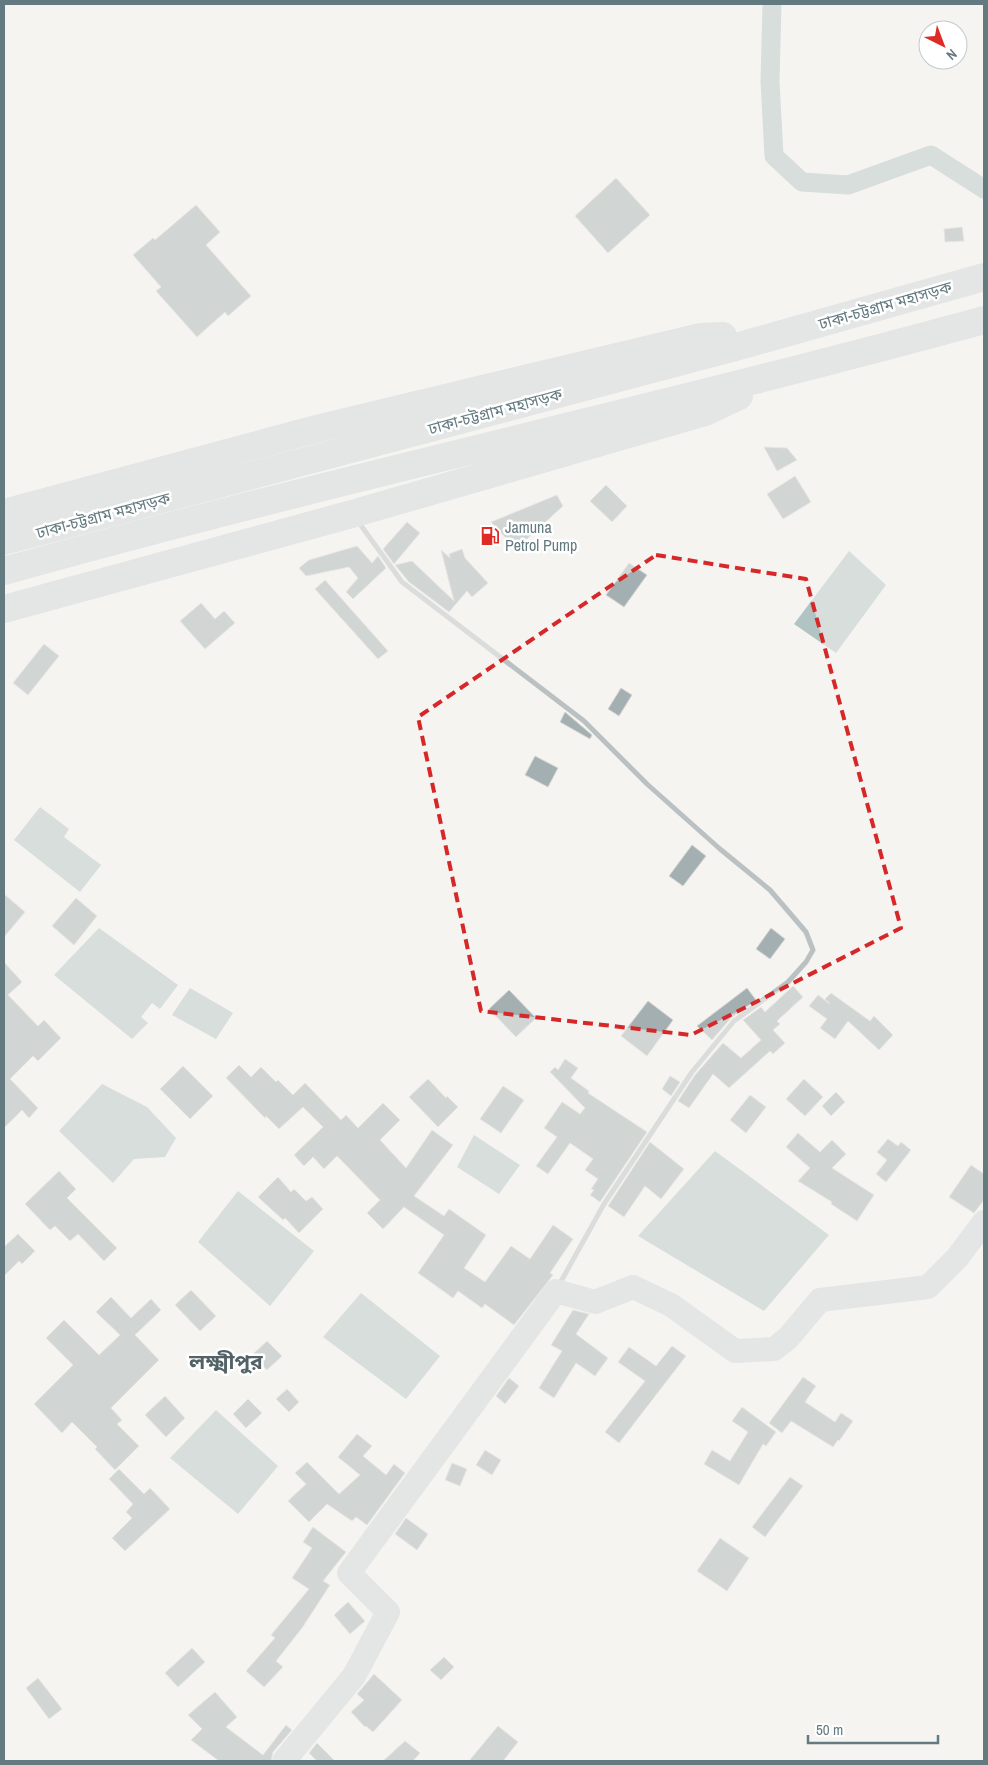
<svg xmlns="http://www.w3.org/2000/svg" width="988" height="1765" font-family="'Archivo Narrow','Noto Sans Bengali',sans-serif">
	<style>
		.water { fill: #b2c3c4 }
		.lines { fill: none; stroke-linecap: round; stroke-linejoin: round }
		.canal { stroke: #b2c3c4; stroke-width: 19 }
		.building { fill: #a4afb2; stroke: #d6d5d3 }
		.minor { stroke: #bbc1c3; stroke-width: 5 }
		.secondary { stroke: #ced6d7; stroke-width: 24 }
		.trunk { stroke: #ced6d7; stroke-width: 28 }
		.marked { fill: none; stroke: #d62828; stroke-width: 4; stroke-dasharray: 10 6; stroke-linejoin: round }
		.labels { text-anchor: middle; stroke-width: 5; stroke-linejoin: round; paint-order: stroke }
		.street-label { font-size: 16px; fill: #647a81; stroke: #fff }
		.poi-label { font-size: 16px; fill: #647a81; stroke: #fff; text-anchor: start }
		.district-label { font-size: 21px; font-weight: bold; fill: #526266; stroke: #fff }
	</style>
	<rect width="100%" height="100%" fill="#f5f4f1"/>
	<g class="water">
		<polygon points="849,551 886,585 836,653 794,624"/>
		<polygon points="40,807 69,829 64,837 101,865 80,892 14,840"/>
		<polygon points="99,928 178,985 160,1009 152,1003 141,1017 148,1023 132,1039 54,975"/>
		<polygon points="190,988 233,1013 216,1039 172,1015"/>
		<polygon points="102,1084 147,1107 176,1138 165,1157 134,1159 113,1183 59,1131"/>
		<polygon points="474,1135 520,1165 499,1194 457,1167"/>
		<polygon points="715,1151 829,1235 764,1311 638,1236"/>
		<polygon points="238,1191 314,1251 270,1306 198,1242"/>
		<polygon points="361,1293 440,1356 406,1399 323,1337"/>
		<polygon points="216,1410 278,1466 238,1514 170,1458"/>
	</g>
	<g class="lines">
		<polyline class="canal" points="772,4 770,81 774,156 802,182 848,185 931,155 984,189"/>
	</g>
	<g class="building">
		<polygon points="616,178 650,215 608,253 575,216"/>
		<polygon points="196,205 220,232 206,245 251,296 228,316 225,312 197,337 156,291 161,287 133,255 153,238 155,240"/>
		<polygon points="962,227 964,241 945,242 944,229"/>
		<polygon points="764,447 787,448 797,460 777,471"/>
		<polygon points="795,476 811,502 783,519 767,494"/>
		<polygon points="606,485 627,506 612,522 590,501"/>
		<polygon points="557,495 563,506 516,549 491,522"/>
		<polygon points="407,522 420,533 394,564 383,549"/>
		<polygon points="357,546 372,563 378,556 386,568 353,599 346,592 358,578 349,567 306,576 299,568 309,560"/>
		<polygon points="462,549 465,558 488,583 472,597 467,591 449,612 409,582 395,565 412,561 454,601 441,550 450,558 449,554"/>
		<polygon points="629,563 647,575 624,607 606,595"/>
		<polygon points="325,580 388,651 378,659 315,589"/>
		<polygon points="201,603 215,619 224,611 235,623 205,649 180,621"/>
		<polygon points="44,644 59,656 28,695 13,683"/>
		<polygon points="621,688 632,695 619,716 608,709"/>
		<polygon points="565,712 592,735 590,739 560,722"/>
		<polygon points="535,756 558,768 548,787 525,775"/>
		<polygon points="692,845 706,856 683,886 669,876"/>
		<polygon points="4,894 25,912 4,937"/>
		<polygon points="76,898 97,916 74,945 52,926"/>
		<polygon points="771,928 785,939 770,959 756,949"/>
		<polygon points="4,962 22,982 8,995 38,1026 44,1020 61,1038 38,1061 33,1056 10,1079 38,1108 29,1118 22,1110 4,1128"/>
		<polygon points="793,986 803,997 777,1021 780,1024 773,1030 785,1043 773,1054 770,1051 729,1088 713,1074 689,1108 678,1101 695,1075 723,1043 741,1058 761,1040 743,1020 761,1007 765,1012"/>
		<polygon points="747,988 756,1000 731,1018 712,1040 697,1026"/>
		<polygon points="509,990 536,1018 516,1037 489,1009"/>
		<polygon points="831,993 870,1021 874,1016 893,1035 879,1050 848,1021 835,1039 820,1028 827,1019 809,1006 818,995 830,1004 825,999"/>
		<polygon points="648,1001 673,1020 647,1056 621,1036"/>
		<polygon points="565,1059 578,1068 571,1078 589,1091 588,1093 647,1132 600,1202 590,1195 594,1190 591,1189 598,1179 585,1170 593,1159 570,1143 548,1174 536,1166 557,1137 544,1128 562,1102 580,1114 585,1108 550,1072 555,1067 558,1070"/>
		<polygon points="239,1065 251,1077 261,1067 276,1082 278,1080 293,1095 305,1083 341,1120 346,1115 358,1128 383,1103 400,1120 380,1140 406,1168 432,1130 453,1145 414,1196 444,1216 449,1209 486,1235 464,1268 485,1282 511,1246 530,1259 553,1225 573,1239 550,1273 553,1275 514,1325 485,1304 482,1308 458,1291 453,1298 418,1273 444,1235 404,1207 383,1229 367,1213 380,1200 337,1156 324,1169 313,1157 304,1166 294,1155 323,1127 303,1107 279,1129 266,1116 265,1118 226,1078"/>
		<polygon points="183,1066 213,1096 190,1119 160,1089"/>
		<polygon points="670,1076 680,1082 671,1096 662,1089"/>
		<polygon points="428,1079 446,1098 447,1096 458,1107 438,1127 409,1097"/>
		<polygon points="804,1079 823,1097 805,1116 786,1099"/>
		<polygon points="503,1086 524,1100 501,1133 480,1119"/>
		<polygon points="836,1092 845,1102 831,1116 822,1106"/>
		<polygon points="750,1095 766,1107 746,1133 730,1120"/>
		<polygon points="798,1133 820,1152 832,1140 846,1154 832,1168 874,1195 857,1221 831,1204 832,1202 798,1181 810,1168 786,1147"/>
		<polygon points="888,1139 898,1146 901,1142 911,1150 886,1182 876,1174 887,1160 877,1152"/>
		<polygon points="650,1142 684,1169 661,1199 645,1186 624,1217 608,1206"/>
		<polygon points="971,1165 984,1174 984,1200 974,1213 949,1197"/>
		<polygon points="59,1171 76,1189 67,1198 117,1248 104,1261 78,1234 70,1241 55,1226 50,1230 25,1204"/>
		<polygon points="278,1177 291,1192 294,1189 306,1201 312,1197 323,1209 299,1233 285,1218 283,1220 258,1197"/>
		<polygon points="18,1234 35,1251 22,1264 19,1261 4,1276 4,1247"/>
		<polygon points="191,1290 216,1316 200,1331 175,1305"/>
		<polygon points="111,1297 131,1318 151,1299 161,1310 135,1335 159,1360 111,1408 122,1420 117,1424 139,1446 115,1470 95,1449 97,1447 72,1422 62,1433 34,1404 73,1365 46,1338 64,1320 99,1355 120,1335 96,1312"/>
		<polygon points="573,1310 589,1314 576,1334 608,1358 595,1376 576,1363 554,1398 539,1388 562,1351 551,1345"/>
		<polygon points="267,1341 282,1356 267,1370 252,1355"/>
		<polygon points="672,1346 686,1356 619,1443 605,1432 645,1381 618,1362 629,1347 656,1366"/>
		<polygon points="803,1377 816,1386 805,1402 835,1422 841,1413 853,1421 839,1441 838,1440 833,1447 791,1421 782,1433 769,1423"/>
		<polygon points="509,1378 519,1386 505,1404 496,1396"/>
		<polygon points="287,1389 299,1402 289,1412 276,1399"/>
		<polygon points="165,1396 185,1418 166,1437 145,1415"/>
		<polygon points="248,1399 262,1413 246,1428 233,1414"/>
		<polygon points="742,1407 776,1432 766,1446 763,1444 739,1485 704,1464 712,1450 730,1461 748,1432 732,1421"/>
		<polygon points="357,1434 372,1446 363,1456 386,1475 394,1464 405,1473 367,1525 356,1517 352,1521 327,1504 309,1522 288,1501 306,1484 295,1473 307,1462 339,1494 360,1475 338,1457"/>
		<polygon points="485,1450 501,1460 492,1475 476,1465"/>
		<polygon points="452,1463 467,1469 460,1486 445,1480"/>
		<polygon points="119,1469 144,1494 150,1488 170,1509 125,1551 112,1538 132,1518 126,1512 133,1504 109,1479"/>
		<polygon points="790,1477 803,1486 765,1537 752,1527"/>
		<polygon points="406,1518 428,1534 417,1550 395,1534"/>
		<polygon points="313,1527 346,1552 323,1581 330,1585 302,1628 276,1661 283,1667 264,1687 246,1671 275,1638 271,1635 309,1589 292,1578 312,1548 303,1542"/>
		<polygon points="720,1538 749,1558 727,1591 697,1571"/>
		<polygon points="348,1602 365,1621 350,1634 334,1615"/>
		<polygon points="192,1648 205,1662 178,1687 165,1673"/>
		<polygon points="444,1657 454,1667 441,1680 430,1670"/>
		<polygon points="374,1674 402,1700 373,1732 366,1726 365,1727 351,1712 364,1700 357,1694"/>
		<polygon points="38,1678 62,1709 49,1719 26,1688"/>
		<polygon points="215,1692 237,1717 226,1727 263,1755 286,1725 292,1730 273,1752 271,1761 219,1761 191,1740 202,1729 188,1715"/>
		<polygon points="498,1726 518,1742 503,1761 469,1761"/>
		<polygon points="405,1741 420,1753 413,1761 383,1761"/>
		<polygon points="317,1743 335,1761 317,1761 309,1753"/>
	</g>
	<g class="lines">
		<polyline class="minor" points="357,520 402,582 584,721 647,784 720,849 770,890 806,932 813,950 806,962 788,982 734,1021 692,1072 604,1204 559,1285"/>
		<polyline class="secondary" points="284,1761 354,1676 388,1612 349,1573 556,1291 595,1302 633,1287 671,1305 735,1351 774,1349 788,1338 820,1300 928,1287 957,1258 984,1222"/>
		<g class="trunk">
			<polyline points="4,513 316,429 700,337 723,336"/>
			<polyline points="4,541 743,345 984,277"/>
			<path d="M4 571C329 480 659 409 984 320"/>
			<polyline points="4,609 352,514 705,412 739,396"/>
		</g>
	</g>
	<path d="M0 0H988V1765H0ZM656 555 806 579 901 928 691 1035 481 1011 418 717Z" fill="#f5f4f1" fill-opacity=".55" fill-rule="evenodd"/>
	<path class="marked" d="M656 555 806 579 901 928 691 1035 481 1011 418 717Z"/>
	<defs>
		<g id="fuel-bare" transform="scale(1.5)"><path d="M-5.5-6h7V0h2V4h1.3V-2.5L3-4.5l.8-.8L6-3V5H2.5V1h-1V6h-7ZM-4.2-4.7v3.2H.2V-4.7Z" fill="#df2b26" stroke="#fff" stroke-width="2.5" paint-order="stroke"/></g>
	</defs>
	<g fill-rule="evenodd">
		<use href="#fuel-bare" x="490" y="536"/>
	</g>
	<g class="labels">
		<g class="street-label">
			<text transform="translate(885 305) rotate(-16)" y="6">ঢাকা-চট্টগ্রাম মহাসড়ক</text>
			<text transform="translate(495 411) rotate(-15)" y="6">ঢাকা-চট্টগ্রাম মহাসড়ক</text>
			<text transform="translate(103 515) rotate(-15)" y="6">ঢাকা-চট্টগ্রাম মহাসড়ক</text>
		</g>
		<g class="poi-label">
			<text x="505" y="533">Jamuna<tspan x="505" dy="18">Petrol Pump</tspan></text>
		</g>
		<g class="district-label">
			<text x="226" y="1369">লক্ষ্মীপুর</text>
		</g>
	</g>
	<rect width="988" height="1765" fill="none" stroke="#647a81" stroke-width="10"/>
	<g transform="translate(943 45) rotate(138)"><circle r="24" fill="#ffffff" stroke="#c1cacd"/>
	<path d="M0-4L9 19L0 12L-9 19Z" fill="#df2b26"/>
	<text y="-8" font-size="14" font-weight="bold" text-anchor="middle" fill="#647a81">N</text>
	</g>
	<path d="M808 1735v8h130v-8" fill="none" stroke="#647a81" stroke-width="2.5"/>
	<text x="816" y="1735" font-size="15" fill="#647a81" stroke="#ffffff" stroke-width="4" paint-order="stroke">50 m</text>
</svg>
